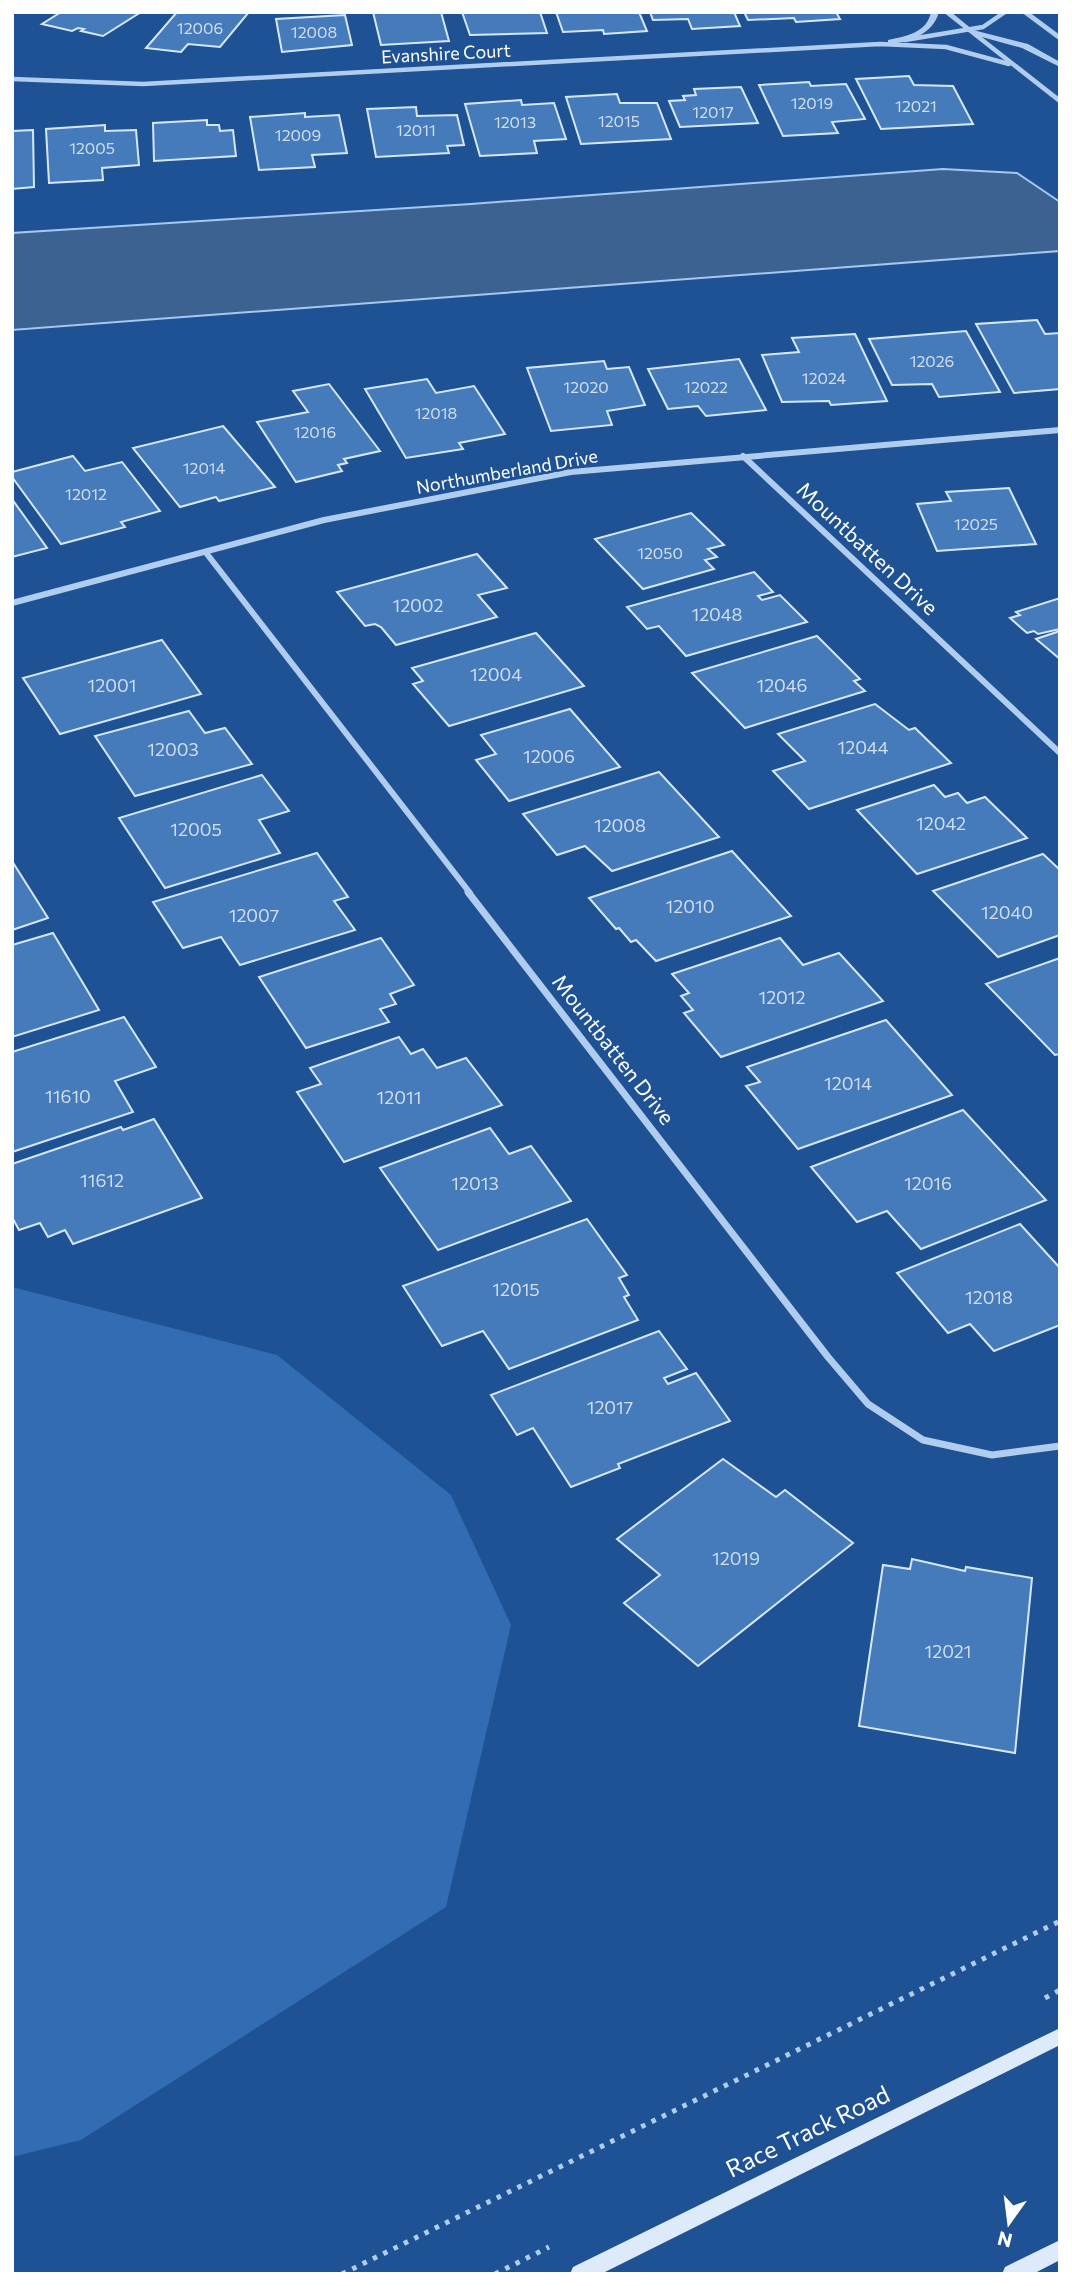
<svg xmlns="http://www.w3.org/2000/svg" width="1072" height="2286" font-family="Commissioner,sans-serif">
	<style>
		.green { fill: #326cb2 }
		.water { fill: #3c6291; stroke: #a4c8f0; stroke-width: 2 }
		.building { fill: #467bbb; stroke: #d6e7fa; stroke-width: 2 }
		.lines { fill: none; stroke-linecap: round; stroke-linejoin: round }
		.path { stroke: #b0cdef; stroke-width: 5; stroke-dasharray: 4.5 7; stroke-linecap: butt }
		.minor-far2 { stroke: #b0cdef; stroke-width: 4.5 }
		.minor-far1 { stroke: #b0cdef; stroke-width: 6 }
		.minor { stroke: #b0cdef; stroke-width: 7 }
		.tertiary { fill: #b0cdef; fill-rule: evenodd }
		.secondary { fill: #ddeafa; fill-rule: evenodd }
		.labels { text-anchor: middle; stroke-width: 5; stroke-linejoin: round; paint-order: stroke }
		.far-number-label { font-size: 16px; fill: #d1deee }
		.far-street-label { font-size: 18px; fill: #fff; stroke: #1e5294 }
		.number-label { font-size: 18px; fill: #d1deee }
		.street-label { font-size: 21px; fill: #fff; stroke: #1e5294 }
		.near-street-label { font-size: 24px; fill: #fff; stroke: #1e5294 }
	</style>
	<rect width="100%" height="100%" fill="#1e5294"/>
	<polygon class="green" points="12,1287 277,1355 451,1495 511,1625 446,1907 81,2140 12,2157"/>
	<polygon class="water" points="943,169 1017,173 1060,202 1060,251 12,330 12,233 471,204"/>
	<g class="building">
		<polygon points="61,12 141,12 103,36 81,31 84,29 78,28 72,31 42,24"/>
		<polygon points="177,12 249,12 220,47 188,44 181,52 146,48"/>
		<polygon points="373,12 441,12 449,41 381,45"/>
		<polygon points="462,12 540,12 547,33 470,35"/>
		<polygon points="556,12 639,12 647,31 604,34 603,30 563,32"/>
		<polygon points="650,12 734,12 740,26 692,29 688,19 653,20"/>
		<polygon points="744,12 836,12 840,19 796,22 794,18 748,20"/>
		<polygon points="345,15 352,45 282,52 276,19"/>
		<polygon points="909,76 914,85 953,86 973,124 881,129 856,79"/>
		<polygon points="809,82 811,86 846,84 865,119 832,122 838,133 783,136 759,85"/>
		<polygon points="741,87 758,123 680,127 669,101 685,100 683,96 696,95 694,89"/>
		<polygon points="617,94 620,103 657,103 671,139 581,144 566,97"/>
		<polygon points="521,100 522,105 554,103 566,139 534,141 537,153 480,156 465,104"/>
		<polygon points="416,107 417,116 457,115 464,145 447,146 449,153 376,157 367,109"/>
		<polygon points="305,113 305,117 339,115 347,153 312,155 315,167 259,170 250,117"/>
		<polygon points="207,120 207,125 219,125 220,131 233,130 236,156 154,161 153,123"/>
		<polygon points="105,125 105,131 136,130 139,165 102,168 103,180 49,183 46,129"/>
		<polygon points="33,130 34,187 12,189 12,131"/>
		<polygon points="1037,320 1045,334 1060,333 1060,389 1014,393 976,324"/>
		<polygon points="966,331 1000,392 939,397 932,384 892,385 869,339"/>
		<polygon points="855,334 887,401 831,405 829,401 782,402 762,355 799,352 792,338"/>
		<polygon points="739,359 766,410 706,416 698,406 668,409 648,369"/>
		<polygon points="604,361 607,369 629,367 645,405 607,411 612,425 551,431 527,368"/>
		<polygon points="427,379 436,393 474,386 505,434 459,443 463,449 406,458 365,389"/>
		<polygon points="329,384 380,451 344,459 347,463 338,465 342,471 296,482 257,422 308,412 293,391"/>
		<polygon points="223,426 275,487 219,501 216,497 180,507 133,448"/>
		<polygon points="73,456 85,471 122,462 160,511 121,522 125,527 61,544 12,477 12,472"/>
		<polygon points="1009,488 1036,544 937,551 917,504 951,501 946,492"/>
		<polygon points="12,499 47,548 12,557"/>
		<polygon points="691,513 724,545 708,549 717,557 705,560 714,569 643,589 595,539"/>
		<polygon points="477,554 507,588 478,595 497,617 396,645 381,627 375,624 365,626 337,592"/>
		<polygon points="754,572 773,592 758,596 762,600 780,595 807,622 686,656 659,626 647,629 627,607"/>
		<polygon points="1060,598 1060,629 1038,634 1034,631 1027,633 1010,618 1020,615 1016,612"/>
		<polygon points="1060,631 1060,659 1036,639"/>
		<polygon points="536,633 584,686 449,726 413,684 423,681 412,668"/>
		<polygon points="817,636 860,679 854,681 865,691 745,728 692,673"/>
		<polygon points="162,640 201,694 60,734 23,678"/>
		<polygon points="875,704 909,730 915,728 951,763 809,809 773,771 805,761 778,734"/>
		<polygon points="570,709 620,767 509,801 476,760 496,754 481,735"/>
		<polygon points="189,711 205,733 225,728 252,764 135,796 95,736"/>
		<polygon points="659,772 719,837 612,871 585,846 557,855 523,814"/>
		<polygon points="262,775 289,811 259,820 280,853 165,888 119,818"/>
		<polygon points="934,785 945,797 958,793 967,803 985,797 1027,838 917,874 857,810"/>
		<polygon points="732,851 791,916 656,961 636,940 631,942 619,928 616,929 589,898"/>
		<polygon points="317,853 348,897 334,901 355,930 240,965 221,937 183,948 153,902"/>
		<polygon points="1043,854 1060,870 1060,935 998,957 933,891"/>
		<polygon points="12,861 48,918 12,930"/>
		<polygon points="53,933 99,1010 12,1037 12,945"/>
		<polygon points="381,938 414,985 390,994 396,1004 380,1009 389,1022 306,1048 259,977"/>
		<polygon points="780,938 803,965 839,953 883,1001 721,1057 684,1013 693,1010 681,996 689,993 672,974"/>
		<polygon points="1060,958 1060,1054 1055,1055 986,984"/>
		<polygon points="124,1017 156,1067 115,1081 133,1112 12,1152 12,1052"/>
		<polygon points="886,1020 952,1095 798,1149 746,1086 760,1082 747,1067"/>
		<polygon points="399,1037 411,1054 423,1049 437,1068 466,1058 502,1105 344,1162 297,1092 321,1084 310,1068"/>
		<polygon points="963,1110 1046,1200 921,1249 887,1211 857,1222 811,1167"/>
		<polygon points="154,1119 202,1198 73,1244 65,1230 48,1237 40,1223 19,1230 12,1217 12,1164 121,1127 123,1130"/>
		<polygon points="490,1128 509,1154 531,1146 571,1201 438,1250 380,1168"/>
		<polygon points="587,1219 627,1275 619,1278 629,1295 624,1297 638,1320 509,1369 483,1331 442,1346 403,1286"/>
		<polygon points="1020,1224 1060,1268 1060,1325 994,1351 970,1324 948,1333 897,1273"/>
		<polygon points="659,1331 687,1369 664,1378 668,1384 696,1373 730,1421 618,1464 620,1468 571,1487 533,1428 517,1435 491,1395"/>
		<polygon points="723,1459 776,1497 785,1490 853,1543 698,1666 624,1603 660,1575 617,1539"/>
		<polygon points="912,1559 965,1571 966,1567 1032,1578 1015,1753 859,1726 883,1565 910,1569"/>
	</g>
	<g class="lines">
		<g class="path">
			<polyline points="1045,1998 1060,1990"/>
			<polyline points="342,2274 1060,1921"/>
			<polyline points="495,2274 549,2247"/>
		</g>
		<g class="minor-far2">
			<polyline points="905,40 983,27 1005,12"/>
			<polyline points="12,79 143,84 880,44 946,47 1009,64"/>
		</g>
		<g class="minor-far1">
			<polyline points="743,456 1060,753"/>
			<polyline points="207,554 470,893"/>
			<polyline points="12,603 324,520 571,472 1060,430"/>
		</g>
		<polyline class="minor" points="468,892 828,1357 868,1404 923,1440 992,1455 1060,1446"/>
		<g class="tertiary">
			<path d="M931 12H939C933 34 909 43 888 44V40C906 36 927 33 931 12Z"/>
			<polygon points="943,12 951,12 973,30 1028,44 1060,62 1060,67 1022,48 982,37 1060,98 1060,104"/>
			<polygon points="1021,12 1029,12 1060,35 1060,41"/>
		</g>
		<g class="secondary">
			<polygon points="1060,2028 1060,2045 601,2274 570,2274 573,2267"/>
			<polygon points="1060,2240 1060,2260 1033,2274 1002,2274 1005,2267"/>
		</g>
	</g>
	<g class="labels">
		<g class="far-number-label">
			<text x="200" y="34">12006</text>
			<text x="314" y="38">12008</text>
			<text x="812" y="109">12019</text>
			<text x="916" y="112">12021</text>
			<text x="713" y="118">12017</text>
			<text x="619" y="127">12015</text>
			<text x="515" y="128">12013</text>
			<text x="416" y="136">12011</text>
			<text x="298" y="141">12009</text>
			<text x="92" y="154">12005</text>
			<text x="932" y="367">12026</text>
			<text x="824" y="384">12024</text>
			<text x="586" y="393">12020</text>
			<text x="706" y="393">12022</text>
			<text x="436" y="419">12018</text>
			<text x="315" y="438">12016</text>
			<text x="204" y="474">12014</text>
			<text x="86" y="500">12012</text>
			<text x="976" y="530">12025</text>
			<text x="660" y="559">12050</text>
		</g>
		<g class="far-street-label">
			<text transform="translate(446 54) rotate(-3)" y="6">Evanshire Court</text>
			<text transform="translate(507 472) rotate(-10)" y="6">Northumberland Drive</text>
		</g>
		<g class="number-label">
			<text x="418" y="612">12002</text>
			<text x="717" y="621">12048</text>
			<text x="496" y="681">12004</text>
			<text x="112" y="692">12001</text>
			<text x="782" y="692">12046</text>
			<text x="863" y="754">12044</text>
			<text x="173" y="756">12003</text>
			<text x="549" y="763">12006</text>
			<text x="941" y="830">12042</text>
			<text x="620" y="832">12008</text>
			<text x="196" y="836">12005</text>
			<text x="690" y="913">12010</text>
			<text x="1007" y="919">12040</text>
			<text x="254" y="922">12007</text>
			<text x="782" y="1004">12012</text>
			<text x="848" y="1090">12014</text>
			<text x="68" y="1103">11610</text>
			<text x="399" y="1104">12011</text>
			<text x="102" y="1187">11612</text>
			<text x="475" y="1190">12013</text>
			<text x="928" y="1190">12016</text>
			<text x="516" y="1296">12015</text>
			<text x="989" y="1304">12018</text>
			<text x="610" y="1414">12017</text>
			<text x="736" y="1565">12019</text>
			<text x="948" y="1658">12021</text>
		</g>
		<g class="street-label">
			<text transform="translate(867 549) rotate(43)" y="7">Mountbatten Drive</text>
			<text transform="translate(613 1050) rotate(52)" y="7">Mountbatten Drive</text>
		</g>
		<g class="near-street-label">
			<text transform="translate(808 2132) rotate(-26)" y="8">Race Track Road</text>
		</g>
	</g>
	<rect width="1072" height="2286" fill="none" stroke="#ffffff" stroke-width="28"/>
	<g transform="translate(1009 2223) rotate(194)" stroke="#1e5294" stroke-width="5" paint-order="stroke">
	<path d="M0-5L12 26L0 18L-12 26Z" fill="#ffffff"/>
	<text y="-10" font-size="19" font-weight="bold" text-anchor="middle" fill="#ffffff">N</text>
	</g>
</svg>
